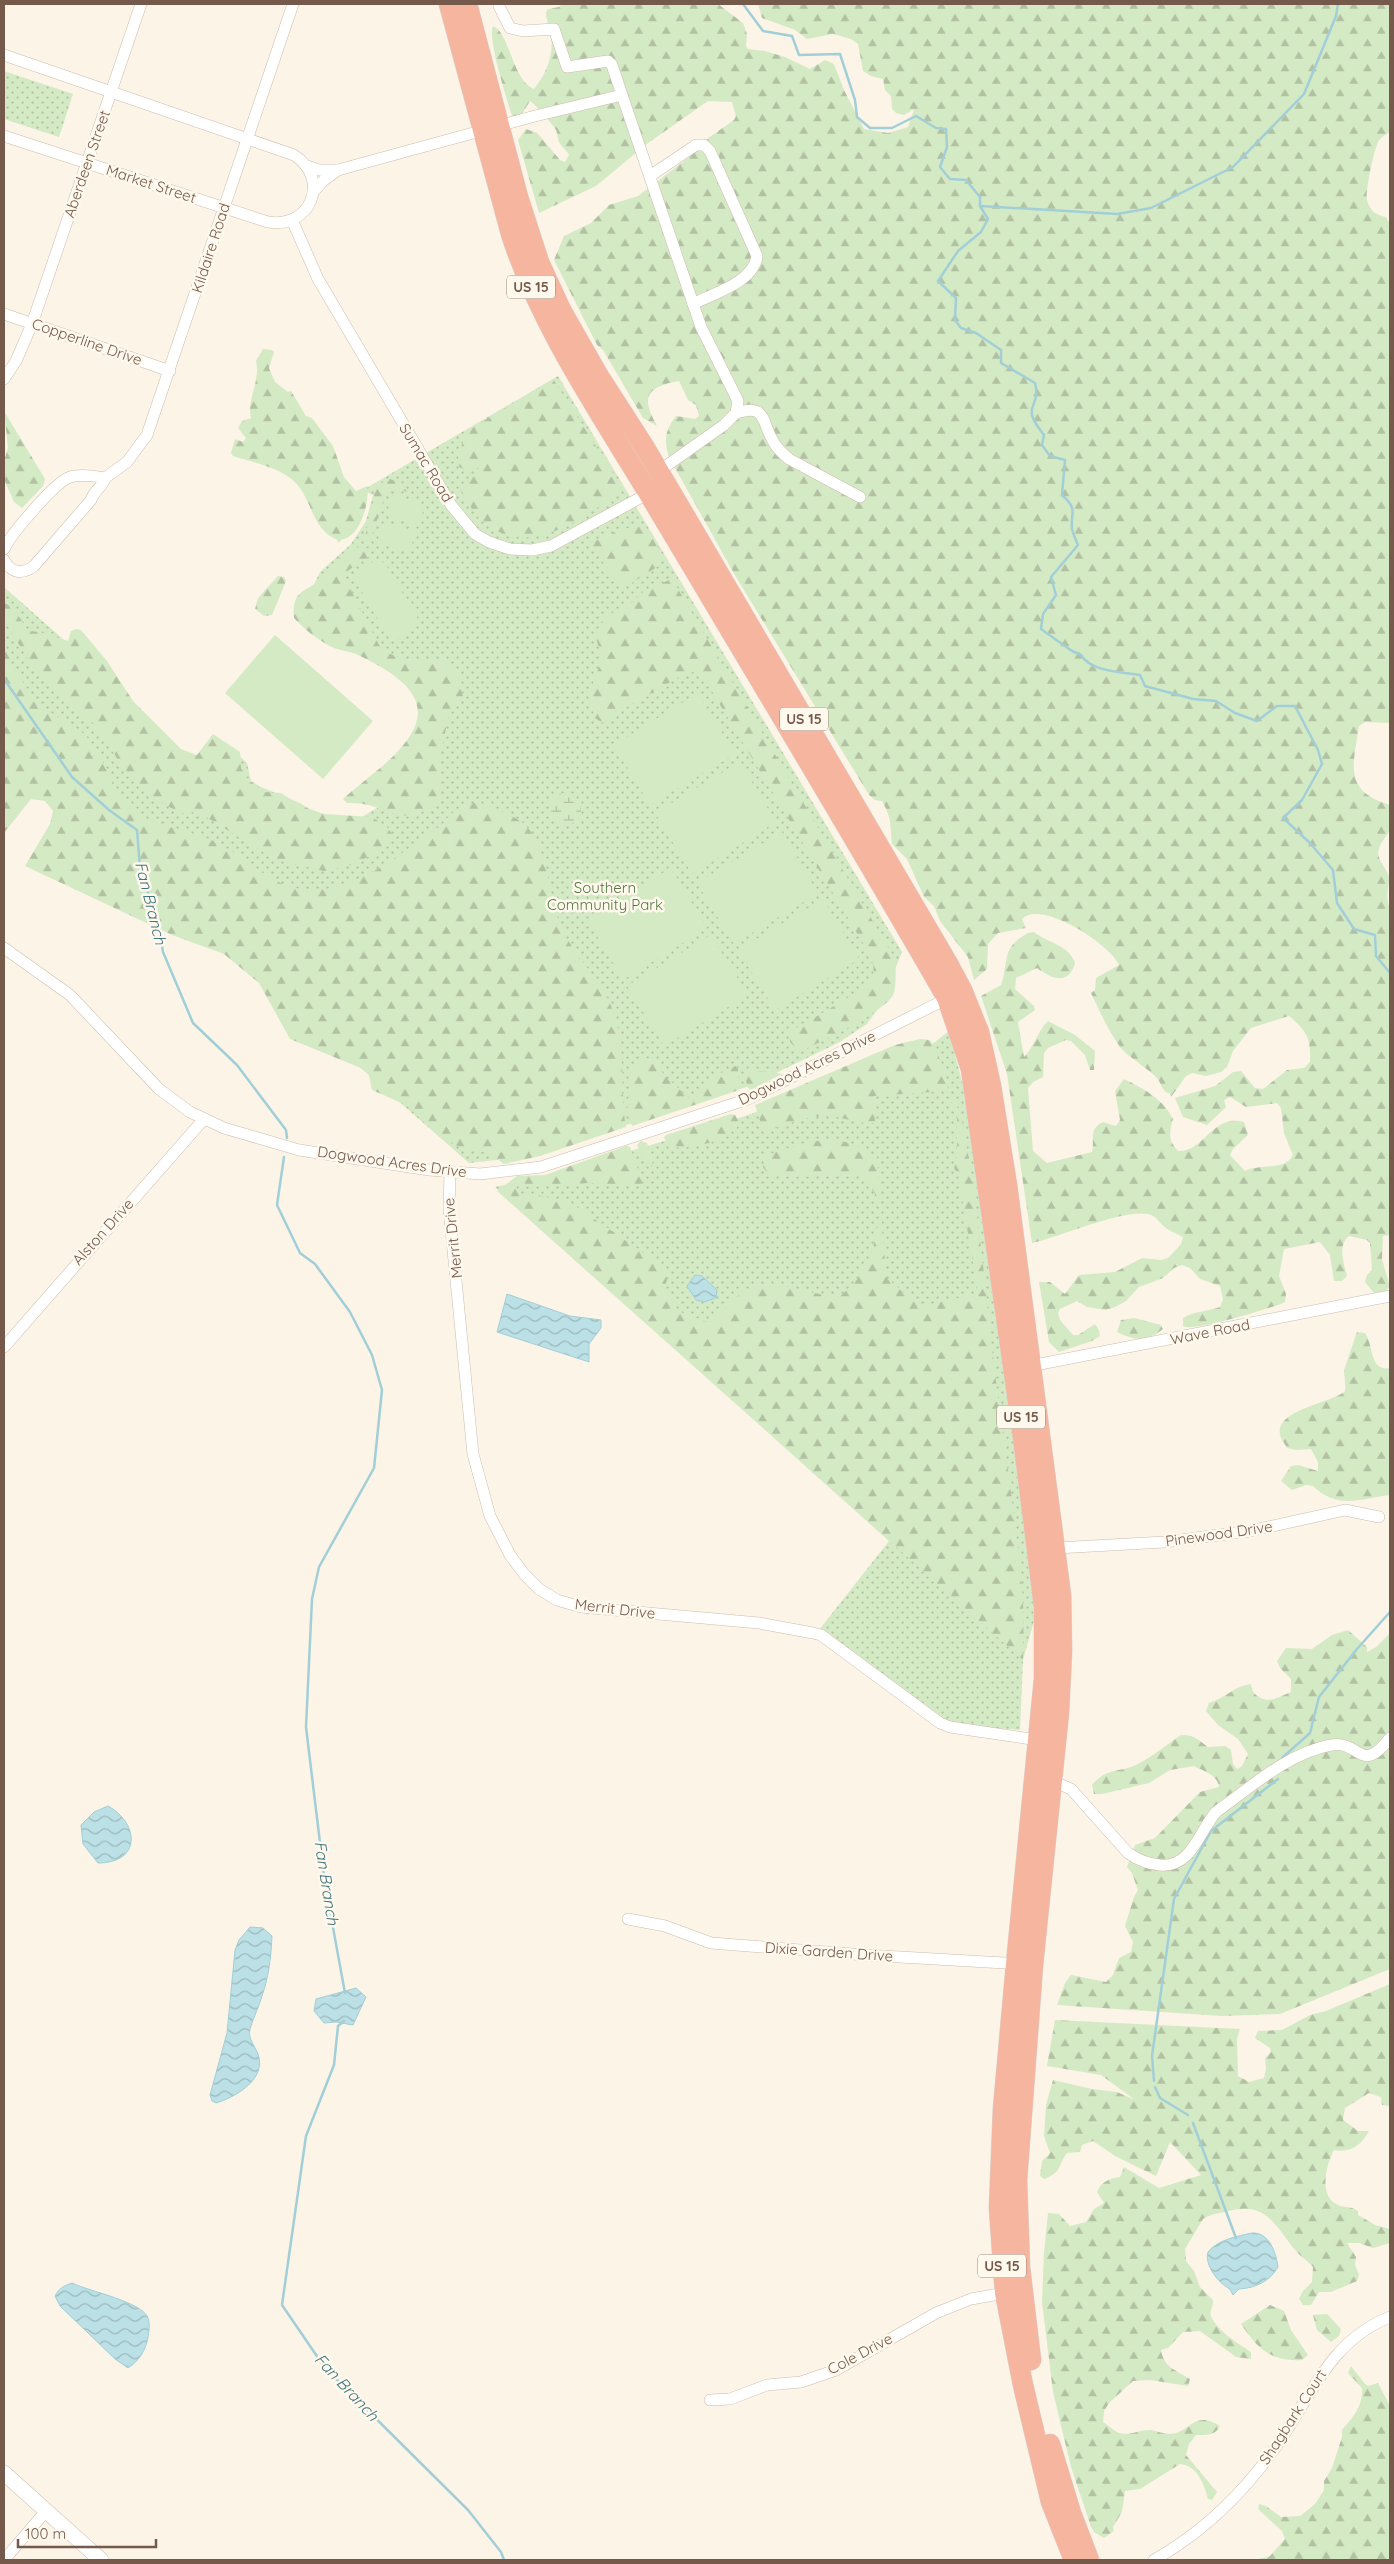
<svg xmlns="http://www.w3.org/2000/svg" width="1394" height="2564" font-family="Quicksand,sans-serif">
	<style>
		.green { fill: url(#green-dots) }
		.forest { fill: url(#forest-firs) }
		.wetland { fill: url(#wetland-marsh) }
		.pitch { fill: #d4eac5 }
		.water { fill: url(#water-waves); stroke: #a2cfd7 }
		.lines { fill: none; stroke-linecap: round; stroke-linejoin: round }
		.stream { stroke: #a2cfd7; stroke-width: 2.5 }
		.street-casing { stroke: #cebbad; stroke-width: 12 }
		.secondary-casing { stroke: #d3bdad; stroke-width: 16 }
		.highway-casing { stroke: #dbd4d0; stroke-width: 21 }
		.street { stroke: #fff; stroke-width: 11 }
		.secondary { stroke: #fff; stroke-width: 15 }
		.highway { stroke: #f5b59f; stroke-width: 20 }
		.labels { text-anchor: middle; stroke-width: 5; stroke-linejoin: round; paint-order: stroke }
		.shield { fill: #fff8ed; stroke: #9e897c; stroke-width: 1 }
		.shield-label { font-size: 14px; font-weight: bold; fill: #755a4b }
		.street-label { font-size: 15px; fill: #755a4b; stroke: #fff8ed }
		.park-label { font-size: 15px; fill: #547b43; stroke: #fff8ed }
		.water-label { font-size: 16px; font-style: italic; fill: #427781; stroke: #fff8ed }
	</style>
	<defs>
		<pattern id="green-dots" width="8" height="8" patternUnits="userSpaceOnUse" patternTransform="scale(1.25)"><rect width="8" height="8" fill="#d4eac5"/><path d="M2 2h.1M6 6h.1" fill="none" stroke="#b1c1a2" stroke-width="1.8" stroke-linecap="round"/></pattern>
		<pattern id="forest-firs" width="22" height="20" patternUnits="userSpaceOnUse" patternTransform="scale(1.25)"><rect width="22" height="20" fill="#d4eac5"/><path d="M5 1l3.5 6h-7zM16 11l3.5 6h-7z" fill="#b1c1a2"/></pattern>
		<pattern id="wetland-marsh" width="20" height="14" patternUnits="userSpaceOnUse" patternTransform="scale(1.25)"><rect width="20" height="14" fill="#d4eac5"/><path d="M1 5h8M5 5V1M11 12h8M15 12V8" fill="none" stroke="#b1c1a2"/></pattern>
		<pattern id="water-waves" width="16" height="10" patternUnits="userSpaceOnUse" patternTransform="scale(1.25)"><rect width="16" height="10" fill="#bbe0e6"/><path d="M0 5q4-4 8 0t8 0" fill="none" stroke="#9db9bc"/></pattern>
	</defs>
	<rect width="100%" height="100%" fill="#fcf4e7"/>
	<g class="green">
		<polygon points="4,71 73,94 59,137 4,119"/>
		<polygon points="558,376 902,952 880,1006 867,1024 838,1043 749,1086 679,1110 507,1159 469,1163 298,1013 46,785 4,783 4,587 116,686 187,763 229,746 247,763 251,781 261,787 300,803 320,816 352,823 380,806 432,696 306,601 320,572 351,544 366,521 373,495 366,492 357,516 339,543 320,515"/>
		<polygon points="949,1031 964,1089 1006,1380 1033,1585 1034,1621 1023,1660 1020,1730 933,1723 819,1630 889,1541 495,1187 553,1174 728,1122 921,1053"/>
	</g>
	<g class="forest">
		<path d="M562 4H718L743 23 747 34 746 46 748 49 765 51 785 57 810 69 825 60 834 64 844 90 864 129 888 133 908 127 914 109 904 115 896 113 892 109 891 96 885 90 883 79 871 76 863 71 858 44 851 39 833 34 807 39 795 30 762 18 758 4H1390V132C1385 135 1381 137 1378 142 1374 150 1365 192 1367 200 1370 211 1376 215 1386 217L1390 224V723L1365 722 1359 726C1353 766 1343 791 1390 805 1390 813 1392 822 1390 829 1389 834 1380 842 1379 849 1376 859 1384 865 1388 874 1392 885 1383 892 1390 908V1235L1383 1236 1382 1259 1390 1287 1384 1292 1374 1293 1365 1282 1367 1275 1372 1270 1370 1243 1367 1240 1349 1236C1337 1246 1344 1264 1347 1276L1342 1281H1334L1330 1255 1320 1242 1284 1249 1279 1276 1286 1294 1285 1302 1281 1304C1266 1309 1194 1332 1183 1326V1318C1194 1311 1207 1312 1220 1307L1223 1299 1220 1286 1200 1279 1190 1268 1182 1265 1174 1268 1163 1278 1139 1287 1126 1301 1115 1307 1106 1310 1087 1307 1077 1301 1060 1309 1058 1313 1060 1320 1073 1335H1078L1095 1324 1099 1330 1100 1336 1092 1341 1059 1352 1049 1342 1039 1282H1050L1065 1294 1079 1275 1115 1272 1142 1258 1161 1260 1168 1258 1181 1244 1183 1237C1178 1234 1171 1232 1166 1228 1159 1223 1157 1216 1148 1214 1122 1209 1060 1237 1032 1243L1007 1074 981 996 1001 985C1008 967 1002 950 1020 938 1025 935 1028 932 1034 932 1048 943 1069 945 1075 963 1068 987 1051 978 1037 968L1016 978 1015 989 1034 1006 1035 1010 1018 1022 1024 1057C1034 1047 1039 1029 1048 1021L1075 1035 1095 1051 1094 1070H1090L1085 1055 1071 1041 1066 1040 1048 1048 1044 1053 1043 1077 1033 1082 1028 1088 1033 1151 1047 1163 1092 1152C1095 1139 1088 1129 1103 1122L1116 1126 1120 1120 1115 1091 1124 1079C1143 1088 1164 1100 1173 1119 1169 1132 1168 1141 1178 1151 1203 1153 1213 1113 1244 1122L1248 1135 1233 1149 1230 1155 1245 1171C1260 1163 1284 1172 1293 1155L1284 1133 1281 1108 1277 1103 1246 1107 1230 1097 1224 1100 1226 1107 1207 1125 1183 1117 1175 1098 1215 1086 1233 1072 1241 1071 1255 1088 1263 1089 1287 1070 1304 1068 1310 1062C1311 1037 1307 1032 1289 1016L1251 1028 1233 1051 1227 1067 1221 1072 1206 1076 1192 1073 1186 1076 1171 1097 1170 1094C1161 1091 1162 1083 1156 1077 1147 1068 1127 1056 1120 1047 1108 1030 1100 1012 1091 993L1095 990 1096 978 1119 965C1111 945 1041 899 1022 919L1026 928 998 933 988 944 987 969 974 980 968 957 940 921 934 906 924 897 907 859 892 844C890 824 892 819 882 801L875 800 869 795 736 577 670 459C663 442 665 430 676 416L695 419 699 416 696 405 688 400 679 381C647 387 640 396 657 426L643 418 603 350 597 345 554 260 564 236 591 223 609 205 638 196 688 158 704 141 734 120 736 116 732 102 708 101 648 143 596 186 539 213 518 140 526 129 537 133 560 160 565 162 569 155C566 150 562 147 559 142 557 138 558 134 556 130 554 126 534 103 530 101L522 114 513 119C508 103 487 38 493 26 510 33 512 80 534 89 546 74 554 56 551 35 550 27 546 21 546 12L548 9 559 7Z"/>
		<path d="M263 349 272 350 274 352 269 368 275 382 288 392 291 391 306 416 312 418 333 446 344 477 356 491 367 486C371 503 356 553 330 536 309 521 311 493 290 478 275 466 251 462 233 456L231 453 235 439 243 442 246 438 238 428 242 421 251 418C246 401 261 381 256 361Z"/>
		<path d="M553 379 624 490C582 517 527 564 479 518 471 510 466 498 460 489L483 467 465 470 458 466C457 454 463 447 464 433Z"/>
		<polygon points="4,411 45,479 43,486 22,508 14,502 4,479 4,461 8,448"/>
		<polygon points="390,479 402,483 408,492 390,488 387,490 370,541 364,541 373,503 375,486"/>
		<path d="M640 525C653 536 662 548 660 565L627 586 616 582 590 543 620 530Z"/>
		<path d="M354 547 372 549 368 557 343 574 379 645C409 679 460 632 463 700L449 715 441 751 440 802C392 833 392 801 347 803L343 799C355 788 367 779 379 769 442 716 424 686 356 654 349 651 341 651 334 648 319 641 305 630 294 618 291 586 310 593 323 576 334 563 339 557 354 547Z"/>
		<polygon points="278,576 284,577 286,581 272,615 264,616 255,609 258,598"/>
		<path d="M672 579 895 959C896 965 896 987 894 993 888 1011 819 1042 800 1052L790 1042V1032C809 1019 865 993 873 974 875 968 872 962 870 955L704 678 695 672 686 673 611 716 603 723 595 718C586 690 593 684 603 657L594 634 608 615 629 605 645 590Z"/>
		<polygon points="4,603 13,607 28,631 40,632 68,641 71,631 76,629 81,630 107,661 133,701 181,749 197,755 213,734 240,752 241,768 249,781 265,792 281,793 301,806 324,814 372,817 387,827 392,834 389,843 375,854 348,866 324,871 276,860 198,812 181,813 152,798 136,785 92,722 78,715 31,664 4,620"/>
		<path d="M4 648C14 668 25 689 41 705 53 717 73 723 85 735 104 755 111 786 128 806 144 824 187 830 209 839 246 854 271 892 316 890 363 888 404 850 442 825 451 811 469 798 486 805 496 810 508 813 517 819 549 837 547 898 563 931 577 960 603 981 613 1011 627 1049 619 1089 626 1127L540 1156 504 1164 488 1152 470 1151 455 1145 406 1105 372 1090 368 1071 290 1039 259 983 224 954 172 935 25 866 50 824 53 811 45 801 31 799 4 833Z"/>
		<path d="M920 1039 930 1040C939 1053 944 1070 947 1085 949 1096 958 1105 961 1116 979 1204 985 1293 996 1382 1005 1456 1018 1529 1023 1603 1024 1622 1023 1641 1023 1660L497 1191 517 1176 545 1175 626 1146 630 1147 643 1183 634 1186 588 1183 529 1187 522 1185 519 1181 516 1185 519 1194 529 1193 571 1203 657 1262 669 1274 665 1286 678 1311 710 1323 745 1289 775 1284 828 1296 843 1294 857 1279 872 1252 881 1212 874 1192 860 1176 846 1174 794 1177 768 1174 763 1167 765 1156C790 1147 822 1134 849 1143 859 1146 868 1152 877 1157L886 1277 920 1307 978 1293 958 1174 954 1168 957 1161V1113L946 1091 874 1096 875 1123C861 1124 850 1120 837 1117 815 1112 789 1124 768 1131L762 1127 755 1105 895 1045Z"/>
		<path d="M647 1058 658 1063 663 1074 689 1098C707 1089 716 1072 736 1066L738 1068 739 1090 632 1126 627 1111 632 1066 638 1060Z"/>
		<polygon points="749,1071 770,1071 782,1074 751,1090 748,1088 745,1077"/>
		<path d="M731 1114 735 1115 740 1124C722 1145 693 1147 669 1148L664 1137 666 1135Z"/>
		<polygon points="641,1141 647,1143 653,1161 651,1167 646,1165 637,1145"/>
		<path d="M1134 1318 1161 1325 1163 1329C1147 1342 1135 1341 1117 1332L1121 1320Z"/>
		<path d="M1357 1332 1365 1333C1374 1345 1369 1372 1390 1368V1495C1359 1499 1338 1510 1313 1486L1306 1485 1292 1490 1281 1481 1291 1466 1298 1465 1318 1471V1462L1311 1449 1296 1450 1287 1448C1285 1444 1280 1438 1280 1434 1276 1409 1333 1403 1345 1391 1346 1384 1344 1377 1344 1370 1345 1368 1356 1334 1357 1332Z"/>
		<path d="M1348 1630 1367 1647V1652L1376 1647 1390 1633V1969L1280 2014 1222 2016 1057 2005 1065 1983 1071 1975 1106 1982 1113 1975 1119 1958 1131 1952 1133 1942 1125 1926 1134 1897 1138 1890 1132 1873 1127 1867 1135 1845 1155 1838 1200 1792 1219 1787C1218 1775 1203 1771 1194 1766L1170 1770 1149 1783 1102 1794H1094L1092 1785C1107 1767 1120 1773 1138 1764 1153 1756 1166 1745 1181 1735 1193 1734 1199 1740 1208 1747L1225 1746 1231 1750 1233 1764 1237 1769 1242 1766 1248 1754 1238 1739 1218 1725 1206 1711 1209 1703C1226 1698 1234 1686 1251 1684L1253 1692C1266 1706 1276 1698 1291 1692V1679L1280 1668 1277 1661 1286 1648 1312 1649 1332 1635Z"/>
		<path d="M1390 1984V2106L1382 2105 1381 2097 1369 2093 1345 2108 1343 2120 1358 2131H1369C1361 2145 1352 2153 1334 2150 1327 2163 1318 2194 1336 2204 1343 2209 1350 2205 1358 2211V2215L1375 2225 1390 2229V2243L1373 2248 1359 2243H1347L1356 2257 1355 2265 1359 2275 1357 2281 1331 2292H1319L1311 2305H1303L1299 2299 1303 2291 1312 2282 1313 2267C1308 2261 1301 2257 1296 2251 1275 2226 1267 2201 1229 2211 1221 2213 1210 2214 1203 2219L1185 2249 1186 2261 1194 2271 1200 2287 1213 2300C1214 2306 1209 2311 1211 2316 1218 2332 1238 2343 1251 2352V2359L1236 2357 1200 2331 1183 2332 1168 2348 1161 2350C1164 2368 1176 2370 1190 2379L1188 2386 1150 2380 1133 2381 1109 2403 1104 2411 1103 2422C1108 2425 1114 2431 1119 2433 1129 2436 1141 2429 1151 2430 1157 2431 1164 2434 1170 2434 1190 2433 1194 2409 1220 2426 1215 2436 1206 2435 1196 2435L1189 2444 1186 2455 1217 2492 1212 2500 1208 2499C1205 2486 1197 2465 1180 2464L1140 2489 1125 2491 1122 2512 1113 2527 1114 2531 1104 2538 1094 2532 1091 2527 1071 2467 1053 2392 1042 2302 1044 2253 1048 2213 1059 2214 1070 2226 1086 2222 1094 2209 1104 2203 1097 2192C1101 2182 1110 2178 1120 2177L1124 2167 1159 2188 1201 2175 1170 2142 1156 2176 1115 2156 1093 2141 1082 2145 1080 2152 1067 2153C1057 2166 1063 2172 1044 2179L1040 2176 1042 2161 1050 2153 1044 2136 1046 2105 1053 2080 1092 2089 1117 2092 1135 2100 1101 2075 1047 2066 1055 2020 1240 2029 1237 2039 1238 2076 1249 2082 1264 2078 1266 2069 1265 2058 1271 2052 1270 2048 1255 2038 1258 2031 1282 2030 1310 2015 1326 2011Z"/>
		<path d="M1270 2305 1284 2311 1291 2330 1308 2355 1302 2360C1271 2362 1258 2349 1241 2324Z"/>
		<polygon points="1327,2314 1341,2329 1339,2336 1331,2342 1317,2330 1313,2315"/>
		<path d="M1351 2366 1365 2384 1368 2386 1378 2383 1390 2406V2560H1252L1269 2557 1285 2539 1282 2531 1260 2511 1258 2508 1259 2504 1266 2506 1281 2517 1300 2516 1315 2504 1324 2490V2481L1332 2468 1342 2437V2430C1353 2417 1363 2407 1362 2388L1348 2373Z"/>
	</g>
	<circle class="wetland" cx="565" cy="809" r="16"/>
	<g class="pitch">
		<polygon points="393,495 425,505 418,526 386,515"/>
		<polygon points="384,522 416,532 409,553 377,542"/>
		<polygon points="376,560 385,563 418,619 415,628 397,639 387,634 354,579 357,571"/>
		<polygon points="275,635 373,721 323,779 225,693"/>
		<polygon points="698,693 735,754 650,805 614,745"/>
		<polygon points="740,762 776,822 692,874 655,813"/>
		<polygon points="782,832 818,893 734,944 697,883"/>
		<polygon points="671,868 707,928 623,980 587,919"/>
		<polygon points="823,899 859,959 775,1010 738,950"/>
		<polygon points="711,935 748,995 664,1046 627,986"/>
	</g>
	<g class="water">
		<polygon points="695,1275 702,1276 717,1290 716,1298 704,1302 696,1300 687,1286"/>
		<polygon points="507,1294 570,1316 601,1320 601,1328 589,1344 589,1362 497,1332"/>
		<path d="M108 1806C140 1824 141 1863 98 1863L83 1844 81 1825 94 1812Z"/>
		<path d="M250 1927 263 1928 272 1936C271 1957 269 1976 262 1996 259 2007 253 2018 250 2029 248 2039 254 2044 258 2054 267 2079 236 2097 216 2103L212 2101 210 2095 227 2033 235 1950 239 1940Z"/>
		<polygon points="356,1988 366,1997 353,2025 336,2022 324,2023 314,2011 316,1999"/>
		<path d="M1252 2233C1269 2232 1276 2252 1278 2267 1270 2281 1256 2288 1239 2289L1233 2295 1230 2289C1219 2284 1204 2265 1208 2252 1217 2240 1238 2236 1252 2233Z"/>
		<path d="M72 2283C88 2291 143 2302 148 2318 150 2323 149 2332 148 2337 146 2350 139 2361 128 2368L115 2359 60 2306 55 2296C59 2288 64 2286 72 2283Z"/>
	</g>
	<g class="lines">
		<g class="stream">
			<path d="M743 4 763 31 792 36 799 55 840 54 855 100 857 117 870 128H892L916 116 936 128 946 129 947 147 940 167 950 179 966 180 980 197V206L988 219 981 232 958 251 938 281 956 298 955 320 961 328 976 333 1001 350V363L1035 383C1042 410 1018 403 1044 435L1042 445 1050 456 1065 460 1062 495C1079 510 1070 513 1072 529 1073 534 1076 540 1078 545L1051 577 1056 595 1043 614 1041 629 1072 651 1081 655C1091 672 1122 672 1140 675L1145 686 1193 699 1216 701 1235 713 1257 721 1277 706H1295L1318 750 1322 764 1302 800 1283 818 1310 843 1333 870 1337 903 1354 929 1375 935 1376 956 1390 973"/>
			<polyline points="980,206 1117,214 1151,208 1233,167 1304,94 1336,16 1338,4"/>
			<polyline points="4,679 72,777 109,810 137,830 140,868 158,923 163,952 193,1023 237,1065 286,1130 287,1138"/>
			<polyline points="284,1157 277,1205 300,1253 315,1264 350,1312 372,1355 382,1390 374,1468 319,1567 312,1599 306,1727 325,1884 345,1993"/>
			<polyline points="1282,1758 1310,1733 1319,1697 1357,1649 1390,1612"/>
			<polyline points="344,2021 338,2026 334,2065 306,2136 282,2305 325,2368 468,2510 501,2552 504,2560"/>
			<polyline points="1154,2081 1152,2056 1174,1899 1211,1831 1278,1779"/>
			<polyline points="1155,2087 1160,2098 1188,2115"/>
			<polyline points="1193,2123 1236,2238"/>
		</g>
		<g class="street-casing">
			<g id="street">
				<polyline points="499,6 510,28 523,31 554,29 567,67 608,61 612,65 622,95"/>
				<path d="M4 55 294 155C331 179 311 229 268 222L4 136"/>
				<polyline points="307,166 319,170 338,170 535,116 622,95 701,327 738,401 736,413 724,425 659,471"/>
				<path d="M650 176 696 145H704L710 151 757 256C754 282 714 293 693 304"/>
				<polyline points="313,192 324,180 338,170"/>
				<polyline points="292,220 318,279 341,318 451,505 475,534 489,542 510,549 532,550 551,546 649,493"/>
				<polyline points="4,314 170,371"/>
				<polyline points="4,379 16,361 32,324 141,4"/>
				<path d="M736 413C767 403 761 421 773 441 777 449 783 454 789 459L860 497"/>
				<path d="M4 549C11 534 55 482 70 477 79 474 96 476 105 478"/>
				<path d="M4 560C11 573 22 575 34 566L91 500C94 490 103 487 105 478L127 462 147 435 293 4"/>
				<polyline points="4,948 70,995 159,1089 190,1112 224,1128 299,1150 429,1170 480,1174 541,1167 748,1099 952,996"/>
				<polyline points="450,1172 449,1209 473,1454 490,1516 510,1555 524,1574 539,1589 557,1600 581,1607 759,1623 813,1633 821,1635 940,1723 950,1727 1038,1740"/>
				<polyline points="4,1347 204,1119"/>
				<polyline points="1030,1366 1390,1296"/>
				<polyline points="1056,1548 1165,1542 1250,1531 1345,1510 1379,1517"/>
				<path d="M1052 1781 1071 1789 1128 1853C1138 1860 1147 1864 1160 1865 1192 1868 1199 1831 1216 1812 1251 1787 1288 1753 1331 1745 1361 1740 1360 1776 1390 1738"/>
				<polyline points="628,1919 665,1926 711,1943 865,1955 1022,1964"/>
				<polyline points="710,2400 730,2399 767,2385 801,2382 836,2370 936,2313 971,2299 1005,2293"/>
				<polyline points="4,2560 46,2511"/>
				<path d="M1154 2560C1198 2535 1237 2499 1267 2459 1307 2408 1325 2342 1390 2317"/>
			</g>
		</g>
		<g class="secondary-casing">
			<polyline id="secondary" points="4,2473 101,2560"/>
		</g>
		<g class="highway-casing">
			<g id="highway">
				<path d="M449 4 511 234C543 333 608 424 661 514 757 675 854 836 947 998L971 1069 1022 1430 1044 1607V1679L1016 1964 1003 2109 999 2208 1005 2293 1023 2385 1051 2502 1074 2560"/>
				<polyline points="467,4 518,197 539,262 561,310 598,375 645,448 947,962 962,990 979,1032 991,1086 1007,1185 1061,1595 1062,1651 1059,1712 1033,1965 1017,2180 1020,2268 1031,2360"/>
				<polyline points="1050,2444 1071,2513 1089,2560"/>
			</g>
		</g>
		<use href="#street" class="street"/>
		<use href="#secondary" class="secondary"/>
		<use href="#highway" class="highway"/>
	</g>
	<g class="labels">
		<g class="shield">
			<rect x="507" y="275.5" width="48" height="23" rx="4"/>
			<rect x="780" y="707.5" width="48" height="23" rx="4"/>
			<rect x="997" y="1405.5" width="48" height="23" rx="4"/>
			<rect x="978" y="2254.5" width="48" height="23" rx="4"/>
		</g>
		<g class="shield-label">
			<text x="531" y="292">US 15</text>
			<text x="804" y="724">US 15</text>
			<text x="1021" y="1422">US 15</text>
			<text x="1002" y="2271">US 15</text>
		</g>
		<g class="street-label">
			<text transform="translate(87 164) rotate(-71)" y="5">Aberdeen Street</text>
			<text transform="translate(151 184) rotate(18)" y="5">Market Street</text>
			<text transform="translate(211 248) rotate(-72)" y="5">Kildaire Road</text>
			<text transform="translate(87 342) rotate(19)" y="5">Copperline Drive</text>
			<text transform="translate(426 463) rotate(59)" y="5">Sumac Road</text>
			<text transform="translate(807 1068) rotate(-26)" y="5">Dogwood Acres Drive</text>
			<text transform="translate(392 1162) rotate(8)" y="5">Dogwood Acres Drive</text>
			<text transform="translate(103 1232) rotate(-48)" y="5">Alston Drive</text>
			<text transform="translate(453 1238) rotate(-96)" y="5">Merrit Drive</text>
			<text transform="translate(1210 1332) rotate(-11)" y="5">Wave Road</text>
			<text transform="translate(1219 1534) rotate(-8)" y="5">Pinewood Drive</text>
			<text transform="translate(615 1609) rotate(7)" y="5">Merrit Drive</text>
			<text transform="translate(829 1952) rotate(4)" y="5">Dixie Garden Drive</text>
			<text transform="translate(860 2354) rotate(-28)" y="5">Cole Drive</text>
			<text transform="translate(1293 2417) rotate(-57)" y="5">Shagbark Court</text>
		</g>
		<g class="park-label">
			<text x="605" y="893">Southern<tspan x="605" dy="17">Community Park</tspan></text>
		</g>
		<g class="water-label">
			<text transform="translate(151 903) rotate(76)" y="6">Fan Branch</text>
			<text transform="translate(327 1883) rotate(81)" y="6">Fan Branch</text>
			<text transform="translate(347 2387) rotate(47)" y="6">Fan Branch</text>
		</g>
	</g>
	<rect width="1394" height="2564" fill="none" stroke="#755a4b" stroke-width="10"/>
	<path d="M18 2539v8h138v-8" fill="none" stroke="#755a4b" stroke-width="2.5"/>
	<text x="25" y="2539" font-size="15" fill="#755a4b" stroke="#fff8ed" stroke-width="4" paint-order="stroke">100 m</text>
</svg>
